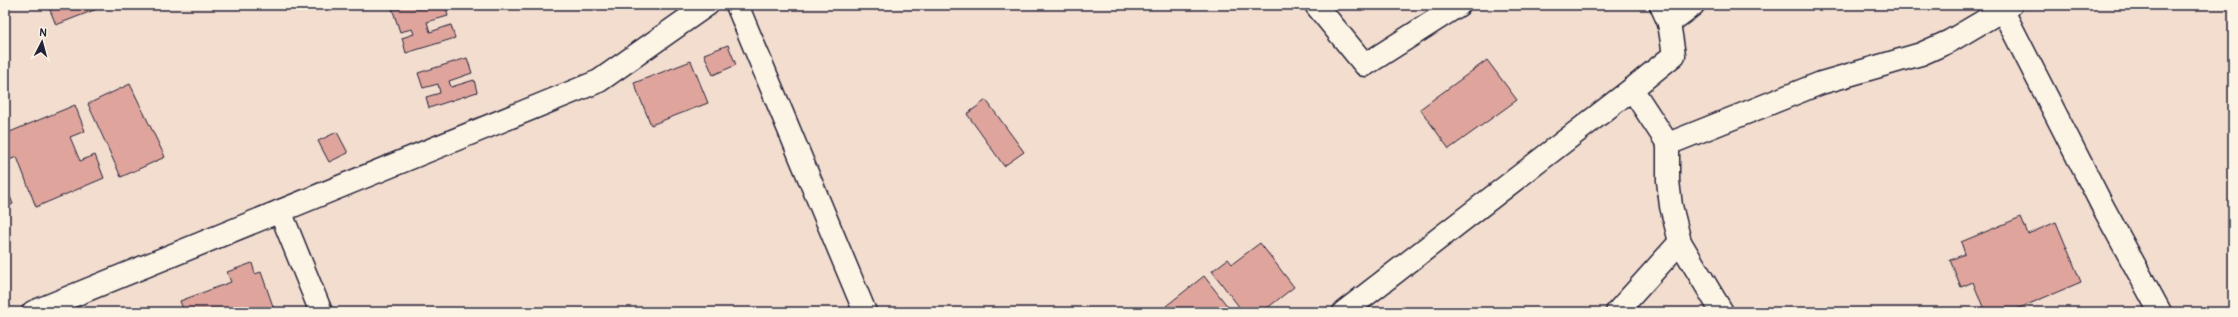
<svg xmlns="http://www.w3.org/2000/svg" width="2238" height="317" font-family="Pangolin,sans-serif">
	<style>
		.building { fill: #dfa59d; stroke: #22223b }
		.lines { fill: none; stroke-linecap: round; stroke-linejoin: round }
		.street-casing { stroke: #22223b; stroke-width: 25 }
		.street { stroke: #fcf5e5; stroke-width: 22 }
	</style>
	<rect width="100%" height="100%" fill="#f3ddcf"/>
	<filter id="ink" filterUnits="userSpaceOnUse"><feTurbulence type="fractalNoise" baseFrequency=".025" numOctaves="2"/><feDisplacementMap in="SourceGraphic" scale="8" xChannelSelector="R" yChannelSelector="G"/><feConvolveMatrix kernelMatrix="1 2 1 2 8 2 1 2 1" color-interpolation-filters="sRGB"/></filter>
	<g filter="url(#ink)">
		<g class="building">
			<polygon points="48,5 107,5 56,25"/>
			<polygon points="391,5 445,5 448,16 427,22 430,32 451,25 455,38 406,53 402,38 414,34 412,29 400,32"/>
			<polygon points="728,45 736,65 713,75 704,54"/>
			<polygon points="467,58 472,73 449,81 451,87 474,80 477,92 429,108 426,97 440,93 438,84 423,88 418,73"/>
			<polygon points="1487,60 1517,100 1449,149 1420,109"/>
			<polygon points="691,61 708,103 651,125 634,83"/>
			<polygon points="130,84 165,157 121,177 88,104"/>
			<polygon points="986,100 1024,152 1004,166 967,114"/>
			<polygon points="75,105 85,131 70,137 80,161 95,155 104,178 36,207 17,157 9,160 5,150 5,134"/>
			<polygon points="337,132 348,153 329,162 318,141"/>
			<polygon points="5,184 13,204 5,208"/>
			<polygon points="2021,217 2028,234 2056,222 2081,282 2010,312 1985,312 1973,282 1961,287 1950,260 1965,254 1961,242"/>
			<polygon points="1260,243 1294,287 1266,309 1268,312 1243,312 1212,271 1228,259 1232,264"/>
			<polygon points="252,263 255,274 261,272 275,312 184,312 180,301 231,282 227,272"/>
			<polygon points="1204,276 1232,312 1171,312 1166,306"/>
		</g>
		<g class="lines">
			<g class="street-casing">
				<g id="street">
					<polyline points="737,5 865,312"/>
					<polyline points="1316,5 1365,65 1459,5"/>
					<polyline points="1661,5 1669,23 1674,55 1632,89 1668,144 1668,181 1671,206 1680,242 1722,312"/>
					<polyline points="2003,11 2103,207 2160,312"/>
					<polyline points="1669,23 1693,5"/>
					<polyline points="1668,144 1821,83 1921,54 1950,41 2011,5"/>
					<polyline points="280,211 321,312"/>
					<polyline points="33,312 599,81 707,5"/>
					<polyline points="1344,312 1632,89"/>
					<polyline points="1617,312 1680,242"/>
				</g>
			</g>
			<use href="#street" class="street"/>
		</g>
	</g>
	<rect width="2238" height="317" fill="none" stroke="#fcf5e5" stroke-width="20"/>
	<rect x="10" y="10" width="2218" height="297" fill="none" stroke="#22223b" stroke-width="1.5" filter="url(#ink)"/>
	<g transform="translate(42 42) rotate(6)" stroke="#fcf5e5" stroke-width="3" paint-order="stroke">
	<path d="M0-3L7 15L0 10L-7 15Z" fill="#22223b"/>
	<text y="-6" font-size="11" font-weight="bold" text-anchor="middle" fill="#22223b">N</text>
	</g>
</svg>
